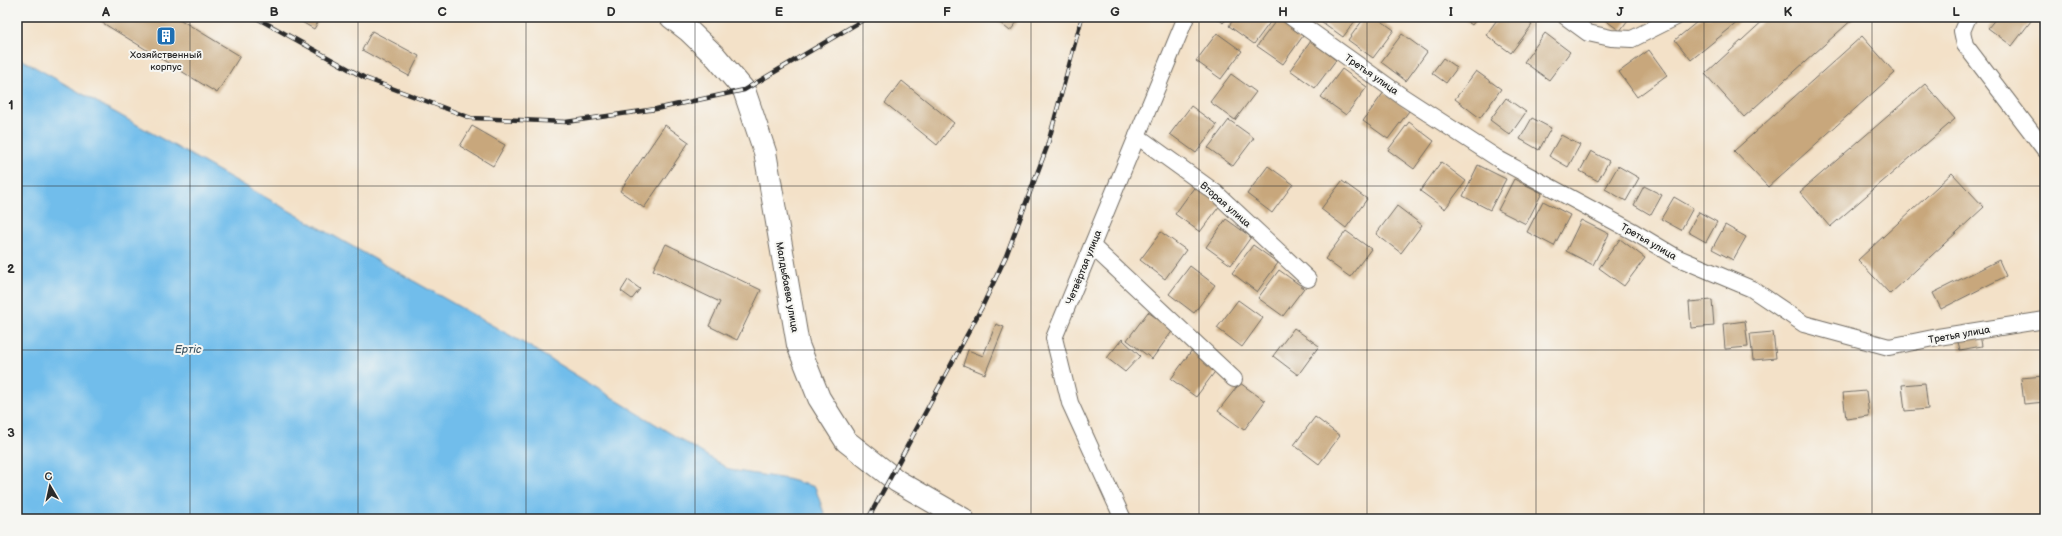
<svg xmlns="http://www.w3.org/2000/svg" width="2062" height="536" font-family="'Balsamiq Sans',sans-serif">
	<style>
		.water { fill: #71bdeb; stroke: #4e748b }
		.building { fill: #c8a77b }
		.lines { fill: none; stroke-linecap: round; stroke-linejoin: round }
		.street-casing { stroke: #716b62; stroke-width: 18 }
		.secondary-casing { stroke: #716b62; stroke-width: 24 }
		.street { stroke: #fff; stroke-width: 16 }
		.secondary { stroke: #fff; stroke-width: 22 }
		.rail-casing { stroke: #2b2b2b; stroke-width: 4.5 }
		.rail { stroke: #f6f6f2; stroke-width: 3; stroke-dasharray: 9; stroke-linecap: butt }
		.grid { fill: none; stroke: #2b2b2b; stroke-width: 1; stroke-opacity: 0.55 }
		.labels { text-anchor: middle; stroke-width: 4; stroke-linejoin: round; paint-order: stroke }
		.poi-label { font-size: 10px; fill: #2b2b2b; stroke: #f6f6f2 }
		.street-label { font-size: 10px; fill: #2b2b2b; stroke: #f6f6f2 }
		.water-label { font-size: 11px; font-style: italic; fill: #405765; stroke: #f6f6f2 }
		.neatline { fill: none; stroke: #2b2b2b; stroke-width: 1.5 }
		.grid-label { font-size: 13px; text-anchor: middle; font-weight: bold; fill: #2b2b2b }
	</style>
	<rect width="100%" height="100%" fill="#f6f6f2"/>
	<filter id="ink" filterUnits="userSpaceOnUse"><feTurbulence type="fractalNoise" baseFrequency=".025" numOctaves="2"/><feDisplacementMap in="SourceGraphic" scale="8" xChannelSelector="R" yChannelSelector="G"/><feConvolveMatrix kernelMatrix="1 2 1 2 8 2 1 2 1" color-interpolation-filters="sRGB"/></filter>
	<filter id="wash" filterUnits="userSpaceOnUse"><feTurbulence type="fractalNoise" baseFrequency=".012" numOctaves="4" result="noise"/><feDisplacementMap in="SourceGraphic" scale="16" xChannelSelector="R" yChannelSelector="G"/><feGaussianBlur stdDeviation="0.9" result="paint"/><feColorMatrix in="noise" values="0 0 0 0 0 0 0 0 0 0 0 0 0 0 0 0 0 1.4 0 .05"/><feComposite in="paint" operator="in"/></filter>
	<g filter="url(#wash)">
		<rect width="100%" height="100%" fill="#f3e1c8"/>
		<polygon class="water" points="17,57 527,345 730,470 787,479 815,487 824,513 823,519 17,519"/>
		<g id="blocks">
			<g class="building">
				<polygon points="93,17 176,17 240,56 217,93"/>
				<polygon points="293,17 321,17 314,29"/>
				<polygon points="993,17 1021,17 1010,31"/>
				<polygon points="1216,17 1228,17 1223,23"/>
				<polygon points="1235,17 1274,17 1254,44 1229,26"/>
				<polygon points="1319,17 1358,17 1343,37 1318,19"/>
				<polygon points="1365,17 1376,17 1394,30 1373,58 1348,40"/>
				<polygon points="1461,17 1478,17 1472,25"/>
				<polygon points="1499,17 1521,17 1532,25 1511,53 1486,35"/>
				<polygon points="1601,17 1630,17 1620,31"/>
				<polygon points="1703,17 1744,17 1691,60 1675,40"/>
				<polygon points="1767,17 1855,17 1744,117 1705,74"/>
				<polygon points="1997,17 2034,17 2012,46 1988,28"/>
				<polygon points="1278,18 1303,36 1283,64 1257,46"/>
				<polygon points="372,31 419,56 409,76 362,50"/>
				<polygon points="1217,33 1242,51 1221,79 1196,61"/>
				<polygon points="1545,33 1570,52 1549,80 1524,62"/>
				<polygon points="1402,34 1427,52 1406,81 1381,62"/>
				<polygon points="1862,36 1895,73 1768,187 1734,151"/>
				<polygon points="1311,41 1336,60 1315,88 1290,70"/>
				<polygon points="1649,50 1667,75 1637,97 1619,72"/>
				<polygon points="1443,58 1457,68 1446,83 1432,73"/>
				<polygon points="1342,69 1367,87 1346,115 1321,97"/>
				<polygon points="1476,71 1501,89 1480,118 1455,99"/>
				<polygon points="1231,74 1256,92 1235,120 1210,102"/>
				<polygon points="902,81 954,123 937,145 885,103"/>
				<polygon points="1925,84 1955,119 1830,227 1800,192"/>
				<polygon points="1384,92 1409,111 1388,139 1363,121"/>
				<polygon points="1506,98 1526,112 1510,135 1490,120"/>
				<polygon points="1191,106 1217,125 1196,153 1170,134"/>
				<polygon points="1532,118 1551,128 1539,150 1520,139"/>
				<polygon points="1229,120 1254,138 1233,166 1208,148"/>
				<polygon points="1409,122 1434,141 1414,169 1388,150"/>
				<polygon points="665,125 689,142 644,208 620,191"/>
				<polygon points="472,126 505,145 493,166 460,146"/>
				<polygon points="1561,135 1580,145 1568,167 1549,156"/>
				<polygon points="1591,151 1609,161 1598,181 1580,171"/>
				<polygon points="1441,162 1466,181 1445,209 1420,191"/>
				<polygon points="1478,165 1506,179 1490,210 1463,196"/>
				<polygon points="1268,166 1293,184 1272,213 1247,194"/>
				<polygon points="1618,166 1639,178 1626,201 1605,189"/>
				<polygon points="1952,173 1984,207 1890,294 1858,260"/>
				<polygon points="1514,179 1542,193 1526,224 1498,210"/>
				<polygon points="1342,181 1367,199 1346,228 1321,209"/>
				<polygon points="1196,185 1221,204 1200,232 1175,214"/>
				<polygon points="1644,186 1662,195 1651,215 1634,205"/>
				<polygon points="1674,197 1693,208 1681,230 1661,219"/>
				<polygon points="1543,201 1570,215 1554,246 1527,232"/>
				<polygon points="1397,206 1422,225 1401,253 1376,234"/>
				<polygon points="1699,212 1717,222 1706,242 1688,232"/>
				<polygon points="1226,219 1251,237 1231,265 1206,247"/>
				<polygon points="1581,220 1609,234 1593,265 1566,251"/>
				<polygon points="1725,225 1746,237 1733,260 1712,249"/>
				<polygon points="1346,231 1371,249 1350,277 1325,259"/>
				<polygon points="1161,232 1186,250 1165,279 1140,260"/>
				<polygon points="1620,239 1645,258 1624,286 1599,268"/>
				<polygon points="666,244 761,290 737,340 709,326 720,302 653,270"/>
				<polygon points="1253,245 1278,263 1257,292 1232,273"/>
				<polygon points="1999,260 2006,276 1941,309 1933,293"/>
				<polygon points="1190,266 1215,285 1194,313 1169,294"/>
				<polygon points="1279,270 1304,288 1283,316 1258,298"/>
				<polygon points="628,280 640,289 632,299 621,291"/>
				<polygon points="1238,300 1263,318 1242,347 1217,328"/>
				<polygon points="1712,300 1714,326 1691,328 1689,302"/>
				<polygon points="1148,312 1173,330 1152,359 1127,340"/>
				<polygon points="1745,321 1748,347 1725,349 1723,324"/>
				<polygon points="996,324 1004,327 985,374 963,365 968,350 983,356"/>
				<polygon points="1294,328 1319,346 1298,375 1273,356"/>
				<polygon points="1773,332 1776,358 1753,360 1750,334"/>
				<polygon points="1980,335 1982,346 1960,350 1957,338"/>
				<polygon points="1122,339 1140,356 1125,372 1107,358"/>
				<polygon points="1192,350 1217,369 1196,397 1171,379"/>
				<polygon points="2044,376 2045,402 2024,404 2021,378"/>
				<polygon points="1240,383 1265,401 1244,430 1218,411"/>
				<polygon points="1925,383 1928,409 1905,411 1902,385"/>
				<polygon points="1866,391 1869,416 1846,419 1843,393"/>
				<polygon points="1315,417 1340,436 1319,464 1294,445"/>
			</g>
		</g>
	</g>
	<g filter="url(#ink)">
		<use href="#blocks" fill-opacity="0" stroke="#716b62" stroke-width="1"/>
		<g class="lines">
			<g class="street-casing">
				<g id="street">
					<polyline points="1291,17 1403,97 1500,160 1634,232 1676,257 1752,289 1804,324 1889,347 1938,337 2045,320"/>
					<polyline points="1566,17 1588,33 1611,38 1632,39 1676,17"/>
					<polyline points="1968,17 1962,31 1965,45 2045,150"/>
					<polyline points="1137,136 1216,193 1308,279"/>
					<polyline points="1092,246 1234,379"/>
					<polyline points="1123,519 1070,403 1054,338 1186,17"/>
				</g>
			</g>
			<g class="secondary-casing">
				<polyline id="secondary" points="671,17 689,31 716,57 744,90 765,152 798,345 819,398 846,441 897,481 963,519"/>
			</g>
			<use href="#street" class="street"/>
			<use href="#secondary" class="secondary"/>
			<g class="rail-casing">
				<g id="rail">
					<polyline points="255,17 365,78 471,118 566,122 656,109 744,90 868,17"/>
					<polyline points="868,519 982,307 1006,256 1047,147 1082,17"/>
				</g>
			</g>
			<use href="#rail" class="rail"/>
		</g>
	</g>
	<path class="grid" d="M190 17V519M358 17V519M526 17V519M695 17V519M863 17V519M1031 17V519M1199 17V519M1367 17V519M1536 17V519M1704 17V519M1872 17V519M17 186H2045M17 350H2045"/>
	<defs>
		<g id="building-square" transform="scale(1)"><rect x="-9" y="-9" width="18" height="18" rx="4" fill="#1f6fb2" stroke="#f6f6f2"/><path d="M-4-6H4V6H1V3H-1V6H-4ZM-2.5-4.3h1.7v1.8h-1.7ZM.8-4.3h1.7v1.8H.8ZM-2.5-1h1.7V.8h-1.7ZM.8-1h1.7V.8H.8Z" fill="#fff"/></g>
	</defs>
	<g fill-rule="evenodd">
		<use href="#building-square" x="166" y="36"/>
	</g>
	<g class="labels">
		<g class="poi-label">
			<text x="166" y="58">Хозяйственный<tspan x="166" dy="12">корпус</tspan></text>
		</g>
		<g class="street-label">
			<text transform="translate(1372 74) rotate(35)" y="4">Третья улица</text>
			<text transform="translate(1226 204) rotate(41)" y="4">Вторая улица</text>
			<text transform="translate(1649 241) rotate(30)" y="4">Третья улица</text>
			<text transform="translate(1083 267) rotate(-68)" y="4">Четвёртая улица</text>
			<text transform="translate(788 287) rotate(80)" y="4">Малдыбаева улица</text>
			<text transform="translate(1959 334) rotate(-10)" y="4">Третья улица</text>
		</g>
		<g class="water-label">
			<text x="188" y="353">Ертіс</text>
		</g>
	</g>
	<rect width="2062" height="536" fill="none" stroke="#f6f6f2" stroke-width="44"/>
	<g transform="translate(50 486) rotate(351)" stroke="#f6f6f2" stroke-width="3" paint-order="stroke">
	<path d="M0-3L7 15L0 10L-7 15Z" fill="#2b2b2b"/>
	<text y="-6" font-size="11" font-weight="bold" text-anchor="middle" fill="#2b2b2b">С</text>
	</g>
	<rect x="22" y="22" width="2018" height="492" class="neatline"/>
	<g class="grid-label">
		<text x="106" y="16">A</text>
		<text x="274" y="16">B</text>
		<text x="442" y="16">C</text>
		<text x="611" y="16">D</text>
		<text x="779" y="16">E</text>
		<text x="947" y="16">F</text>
		<text x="1115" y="16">G</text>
		<text x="1283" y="16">H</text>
		<text x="1451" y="16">I</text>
		<text x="1620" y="16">J</text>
		<text x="1788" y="16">K</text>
		<text x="1956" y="16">L</text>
		<text x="11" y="109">1</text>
		<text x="11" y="273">2</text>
		<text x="11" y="437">3</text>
	</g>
</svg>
